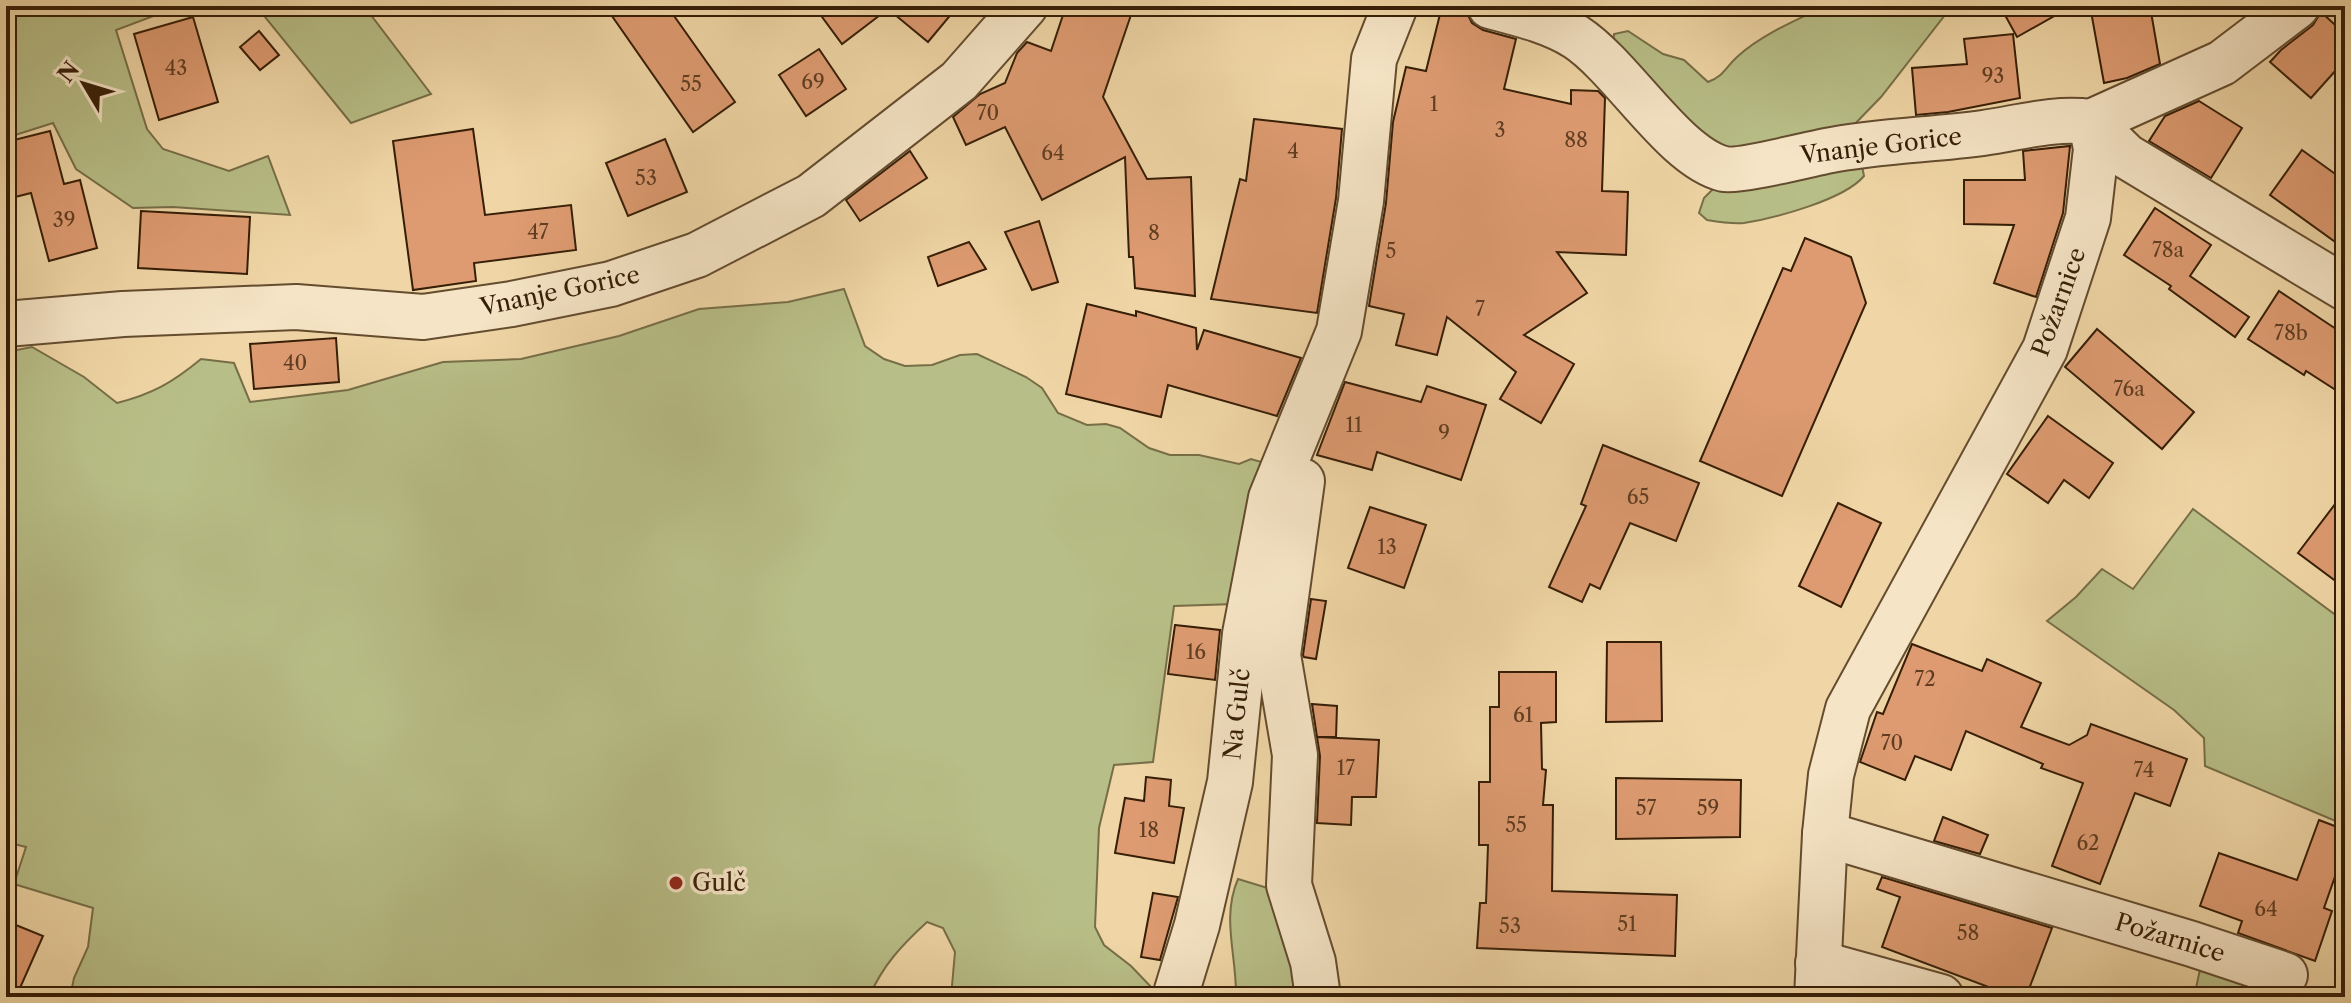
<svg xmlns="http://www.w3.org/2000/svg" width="2351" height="1003" font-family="'Libre Caslon Text',serif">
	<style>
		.green { fill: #b8be87; stroke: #776e47; stroke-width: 2 }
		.building { fill: #de9b71; stroke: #361e07; stroke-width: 2 }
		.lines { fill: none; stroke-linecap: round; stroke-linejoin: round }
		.minor-casing { stroke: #644c2f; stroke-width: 48 }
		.minor { stroke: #f5e4c5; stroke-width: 44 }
		.poi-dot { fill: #8f2418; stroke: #f5e4c5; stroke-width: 3 }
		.labels { text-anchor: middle; stroke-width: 7; stroke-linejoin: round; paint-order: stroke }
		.number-label { font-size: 20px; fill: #603d22 }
		.street-label { font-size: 24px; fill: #361e07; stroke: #f5e4c5 }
		.poi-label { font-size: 24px; fill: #361e07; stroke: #f5e4c5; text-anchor: start }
	</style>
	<rect width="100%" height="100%" fill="#f0d6a6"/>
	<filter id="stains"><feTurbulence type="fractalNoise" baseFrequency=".0025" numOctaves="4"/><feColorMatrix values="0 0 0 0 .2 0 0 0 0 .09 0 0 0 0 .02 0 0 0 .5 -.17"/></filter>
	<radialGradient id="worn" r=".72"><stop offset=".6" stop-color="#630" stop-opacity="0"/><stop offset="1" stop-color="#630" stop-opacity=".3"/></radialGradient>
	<g class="green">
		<polygon points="6,6 180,6 116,30 147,129 163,149 229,171 268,156 290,215 173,207 133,208 76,169 53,123 6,138"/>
		<polygon points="256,6 364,6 431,94 351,123"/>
		<path d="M1826 6 1854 14 1882 6H1952L1881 97 1847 132 1729 154 1708 146 1613 46 1614 34 1628 31 1663 54 1684 60 1708 82C1725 75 1725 68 1737 57 1761 35 1796 20 1826 6Z"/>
		<path d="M1862 166 1864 176C1844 200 1775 218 1744 223 1732 224 1719 222 1707 220L1699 213 1704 198 1715 187Z"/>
		<path d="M844 289 865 346 884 359 905 366 932 365 960 355 977 354 1026 377 1042 388 1058 413 1087 425 1106 424 1120 428 1149 448 1170 455H1199L1239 464 1251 459 1268 464 1235 604 1174 606 1153 762 1114 765 1099 828 1095 927 1104 945 1131 966 1153 989 1150 997H951L955 952 943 928 927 922C901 946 883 965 869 997H70L74 978 88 947 93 908 14 884 26 847 6 842V352L32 347 84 377 117 403C152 394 172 383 201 359L234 363 250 402 348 390 443 362 521 359 619 336 699 309 788 302Z"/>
		<polygon points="2193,509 2345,622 2345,825 2205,766 2204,738 2174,710 2047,621 2076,597 2102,569 2133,589"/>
		<path d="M1238 879 1271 889 1300 997H1236C1237 956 1221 918 1238 879Z"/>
		<polygon points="2201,965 2309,997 2194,997"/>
	</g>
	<g class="building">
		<polygon points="605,6 667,6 735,102 693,132"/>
		<polygon points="814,6 958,6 928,42 888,9 842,44"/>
		<polygon points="1066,6 1104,6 1131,15 1103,97 1147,179 1191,177 1195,296 1135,288 1133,257 1129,257 1125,157 1042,200 1005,127 966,145 953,117 980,94 1005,83 1017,53 1027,42 1051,51"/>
		<polygon points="1442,6 1466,11 1472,23 1483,30 1516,39 1504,89 1571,104 1571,90 1598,91 1605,98 1602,191 1628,192 1626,255 1557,252 1587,293 1524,335 1574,364 1541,423 1500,399 1516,372 1447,317 1437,355 1396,345 1404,314 1369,306 1386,203 1393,122 1406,67 1426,71"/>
		<polygon points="2000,6 2072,6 2017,37"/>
		<polygon points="2090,6 2150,6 2160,64 2127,78 2104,83"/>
		<polygon points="2321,12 2345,34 2345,60 2311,98 2270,62 2281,50 2313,25"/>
		<polygon points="193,17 218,102 159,120 134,34"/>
		<polygon points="259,31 279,55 260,70 240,47"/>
		<polygon points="2013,34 2020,98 1948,112 1916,115 1912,68 1967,64 1964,39"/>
		<polygon points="819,49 846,89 806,116 779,75"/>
		<polygon points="2199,101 2242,128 2211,178 2149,141 2165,116"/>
		<polygon points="1254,119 1342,129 1336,198 1317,313 1211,299 1240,179 1246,181"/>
		<polygon points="473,129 485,215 571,205 576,250 474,263 476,281 413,290 393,141"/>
		<polygon points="50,131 64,184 80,180 97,248 49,261 31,193 15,197 6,162 6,142"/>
		<polygon points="665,139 687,192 628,216 606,163"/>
		<polygon points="2070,146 2063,213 2036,297 1994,283 2014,225 1964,224 1964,180 2025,180 2023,151"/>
		<polygon points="2302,150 2345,181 2345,226 2334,241 2270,195"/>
		<polygon points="910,151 927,178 860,221 846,200"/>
		<polygon points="2155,208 2211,245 2190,276 2249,317 2235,337 2169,289 2171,286 2124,255"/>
		<polygon points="141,211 250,217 247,274 138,268"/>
		<polygon points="1039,221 1058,282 1032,290 1005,232"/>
		<polygon points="1805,238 1851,257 1866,303 1782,496 1700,461 1783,268 1791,271"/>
		<polygon points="969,242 986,269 938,286 928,257"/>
		<polygon points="2279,291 2345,335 2345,396 2306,371 2304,375 2248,339"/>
		<polygon points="1087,304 1136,316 1136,311 1196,328 1197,350 1204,330 1301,358 1277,416 1168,385 1161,417 1066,394"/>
		<polygon points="2097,329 2194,412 2162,449 2065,367"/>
		<polygon points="336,338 339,382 254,389 250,344"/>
		<polygon points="1345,382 1421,402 1427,386 1486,405 1461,480 1377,452 1372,470 1317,455"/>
		<polygon points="2048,416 2113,463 2089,498 2064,480 2048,503 2007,474"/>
		<polygon points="1603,445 1699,483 1676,541 1630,523 1600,589 1590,584 1582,602 1549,587 1586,506 1581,504"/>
		<polygon points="2345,491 2345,588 2298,553"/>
		<polygon points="1838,503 1881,523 1841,607 1799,586"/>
		<polygon points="1370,507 1426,525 1404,588 1348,568"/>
		<polygon points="1311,599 1326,601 1316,659 1304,657 1303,655"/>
		<polygon points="1175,625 1220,630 1215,680 1168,674"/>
		<polygon points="1607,642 1661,642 1662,721 1606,722"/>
		<polygon points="1912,644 1982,671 1987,659 2041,683 2021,727 2069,745 2087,735 2091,724 2187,759 2170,806 2135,793 2100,884 2052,866 2083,783 2041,768 2043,764 1966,731 1951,770 1915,756 1905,780 1860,762 1877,712 1883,714"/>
		<polygon points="1499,672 1556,672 1556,722 1541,723 1542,769 1546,770 1543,805 1553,805 1552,891 1677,895 1675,956 1477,948 1480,903 1486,903 1488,845 1479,845 1479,782 1490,782 1490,707 1499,707"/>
		<polygon points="1312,704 1337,706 1336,737 1317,737"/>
		<polygon points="1317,737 1379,740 1376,797 1352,797 1351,825 1317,823 1320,756"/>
		<polygon points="1146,777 1171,780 1169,806 1184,808 1174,863 1115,853 1125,798 1144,801"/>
		<polygon points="1616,778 1741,780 1740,837 1616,839"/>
		<polygon points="1943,817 1988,835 1980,854 1934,841"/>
		<polygon points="2319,820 2345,830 2345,848 2324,908 2332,911 2315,961 2238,933 2242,921 2200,906 2219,853 2297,880"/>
		<polygon points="1882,877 2052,928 2026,997 2015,997 1882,947 1900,897 1877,889"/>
		<polygon points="1153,893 1178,897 1160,960 1141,957"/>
		<polygon points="6,921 43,936 16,997 6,997"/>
	</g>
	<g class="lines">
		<g class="minor-casing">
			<g id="minor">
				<path d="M1490 6C1520 14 1550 21 1576 37 1623 68 1674 157 1724 169 1738 172 1807 155 1826 151 1877 141 1930 140 1983 133 2019 128 2054 117 2091 122L2222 63 2297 6"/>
				<polyline points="2091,122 2126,156 2345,288"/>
				<polyline points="6,324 123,314 296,307 423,317 512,304 611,284 697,255 811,196 959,81 1025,6"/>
				<polyline points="1302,481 1278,655 1295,755 1289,885 1313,962 1318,997"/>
				<polyline points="1825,834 2192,944 2285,975"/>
				<polyline points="1818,963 1941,997"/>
				<polyline points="1175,997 1197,925 1230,782 1245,634 1271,498 1339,331 1361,201 1374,59 1395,6"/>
				<polyline points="1817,997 1825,834 1831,775 1848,709 2045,349 2088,218 2096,149 2091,122"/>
			</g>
		</g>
		<use href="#minor" class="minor"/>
	</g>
	<circle class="poi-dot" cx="676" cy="883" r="8"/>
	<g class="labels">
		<g class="number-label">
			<text x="176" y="75">43</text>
			<text x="1993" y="83">93</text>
			<text x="813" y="89">69</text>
			<text x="691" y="91">55</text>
			<text x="1434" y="111">1</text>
			<text x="988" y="120">70</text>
			<text x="1500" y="137">3</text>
			<text x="1576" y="147">88</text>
			<text x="1293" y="158">4</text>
			<text x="1053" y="160">64</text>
			<text x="646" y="185">53</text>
			<text x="64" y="227">39</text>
			<text x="538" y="239">47</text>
			<text x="1154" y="240">8</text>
			<text x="2168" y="257">78a</text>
			<text x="1391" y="258">5</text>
			<text x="1480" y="316">7</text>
			<text x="2291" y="340">78b</text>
			<text x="295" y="370">40</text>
			<text x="2129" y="396">76a</text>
			<text x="1354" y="432">11</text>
			<text x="1444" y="440">9</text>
			<text x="1638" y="504">65</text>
			<text x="1387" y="554">13</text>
			<text x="1196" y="659">16</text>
			<text x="1925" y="686">72</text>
			<text x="1523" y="722">61</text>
			<text x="1892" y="750">70</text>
			<text x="1346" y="775">17</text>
			<text x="2144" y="777">74</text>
			<text x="1646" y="815">57</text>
			<text x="1708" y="815">59</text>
			<text x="1516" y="832">55</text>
			<text x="1149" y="837">18</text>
			<text x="2088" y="850">62</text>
			<text x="2266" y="916">64</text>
			<text x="1627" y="931">51</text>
			<text x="1510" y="933">53</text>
			<text x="1968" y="940">58</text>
		</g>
		<g class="street-label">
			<text transform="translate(1881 146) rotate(-7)" y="8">Vnanje Gorice</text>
			<text transform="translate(560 291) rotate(-12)" y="8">Vnanje Gorice</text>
			<text transform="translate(2059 302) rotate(-70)" y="8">Požarnice</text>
			<text transform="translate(1237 714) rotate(-84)" y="8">Na Gulč</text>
			<text transform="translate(2170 938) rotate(17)" y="8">Požarnice</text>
		</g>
		<g class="poi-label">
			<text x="692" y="891">Gulč</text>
		</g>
	</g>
	<rect width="2351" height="1003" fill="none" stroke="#f0d6a6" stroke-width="32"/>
	<rect x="8" y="8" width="2335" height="987" fill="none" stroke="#361e07" stroke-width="4"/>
	<rect x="16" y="16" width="2319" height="971" fill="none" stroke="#361e07" stroke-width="2"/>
	<g transform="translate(84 84) rotate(308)" stroke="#f5e4c5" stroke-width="6" paint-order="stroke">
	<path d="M0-6L14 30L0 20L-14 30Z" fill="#361e07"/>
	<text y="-12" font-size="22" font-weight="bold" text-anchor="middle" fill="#361e07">N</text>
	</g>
	<rect width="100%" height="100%" filter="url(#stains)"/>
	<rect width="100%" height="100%" fill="url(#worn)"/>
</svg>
